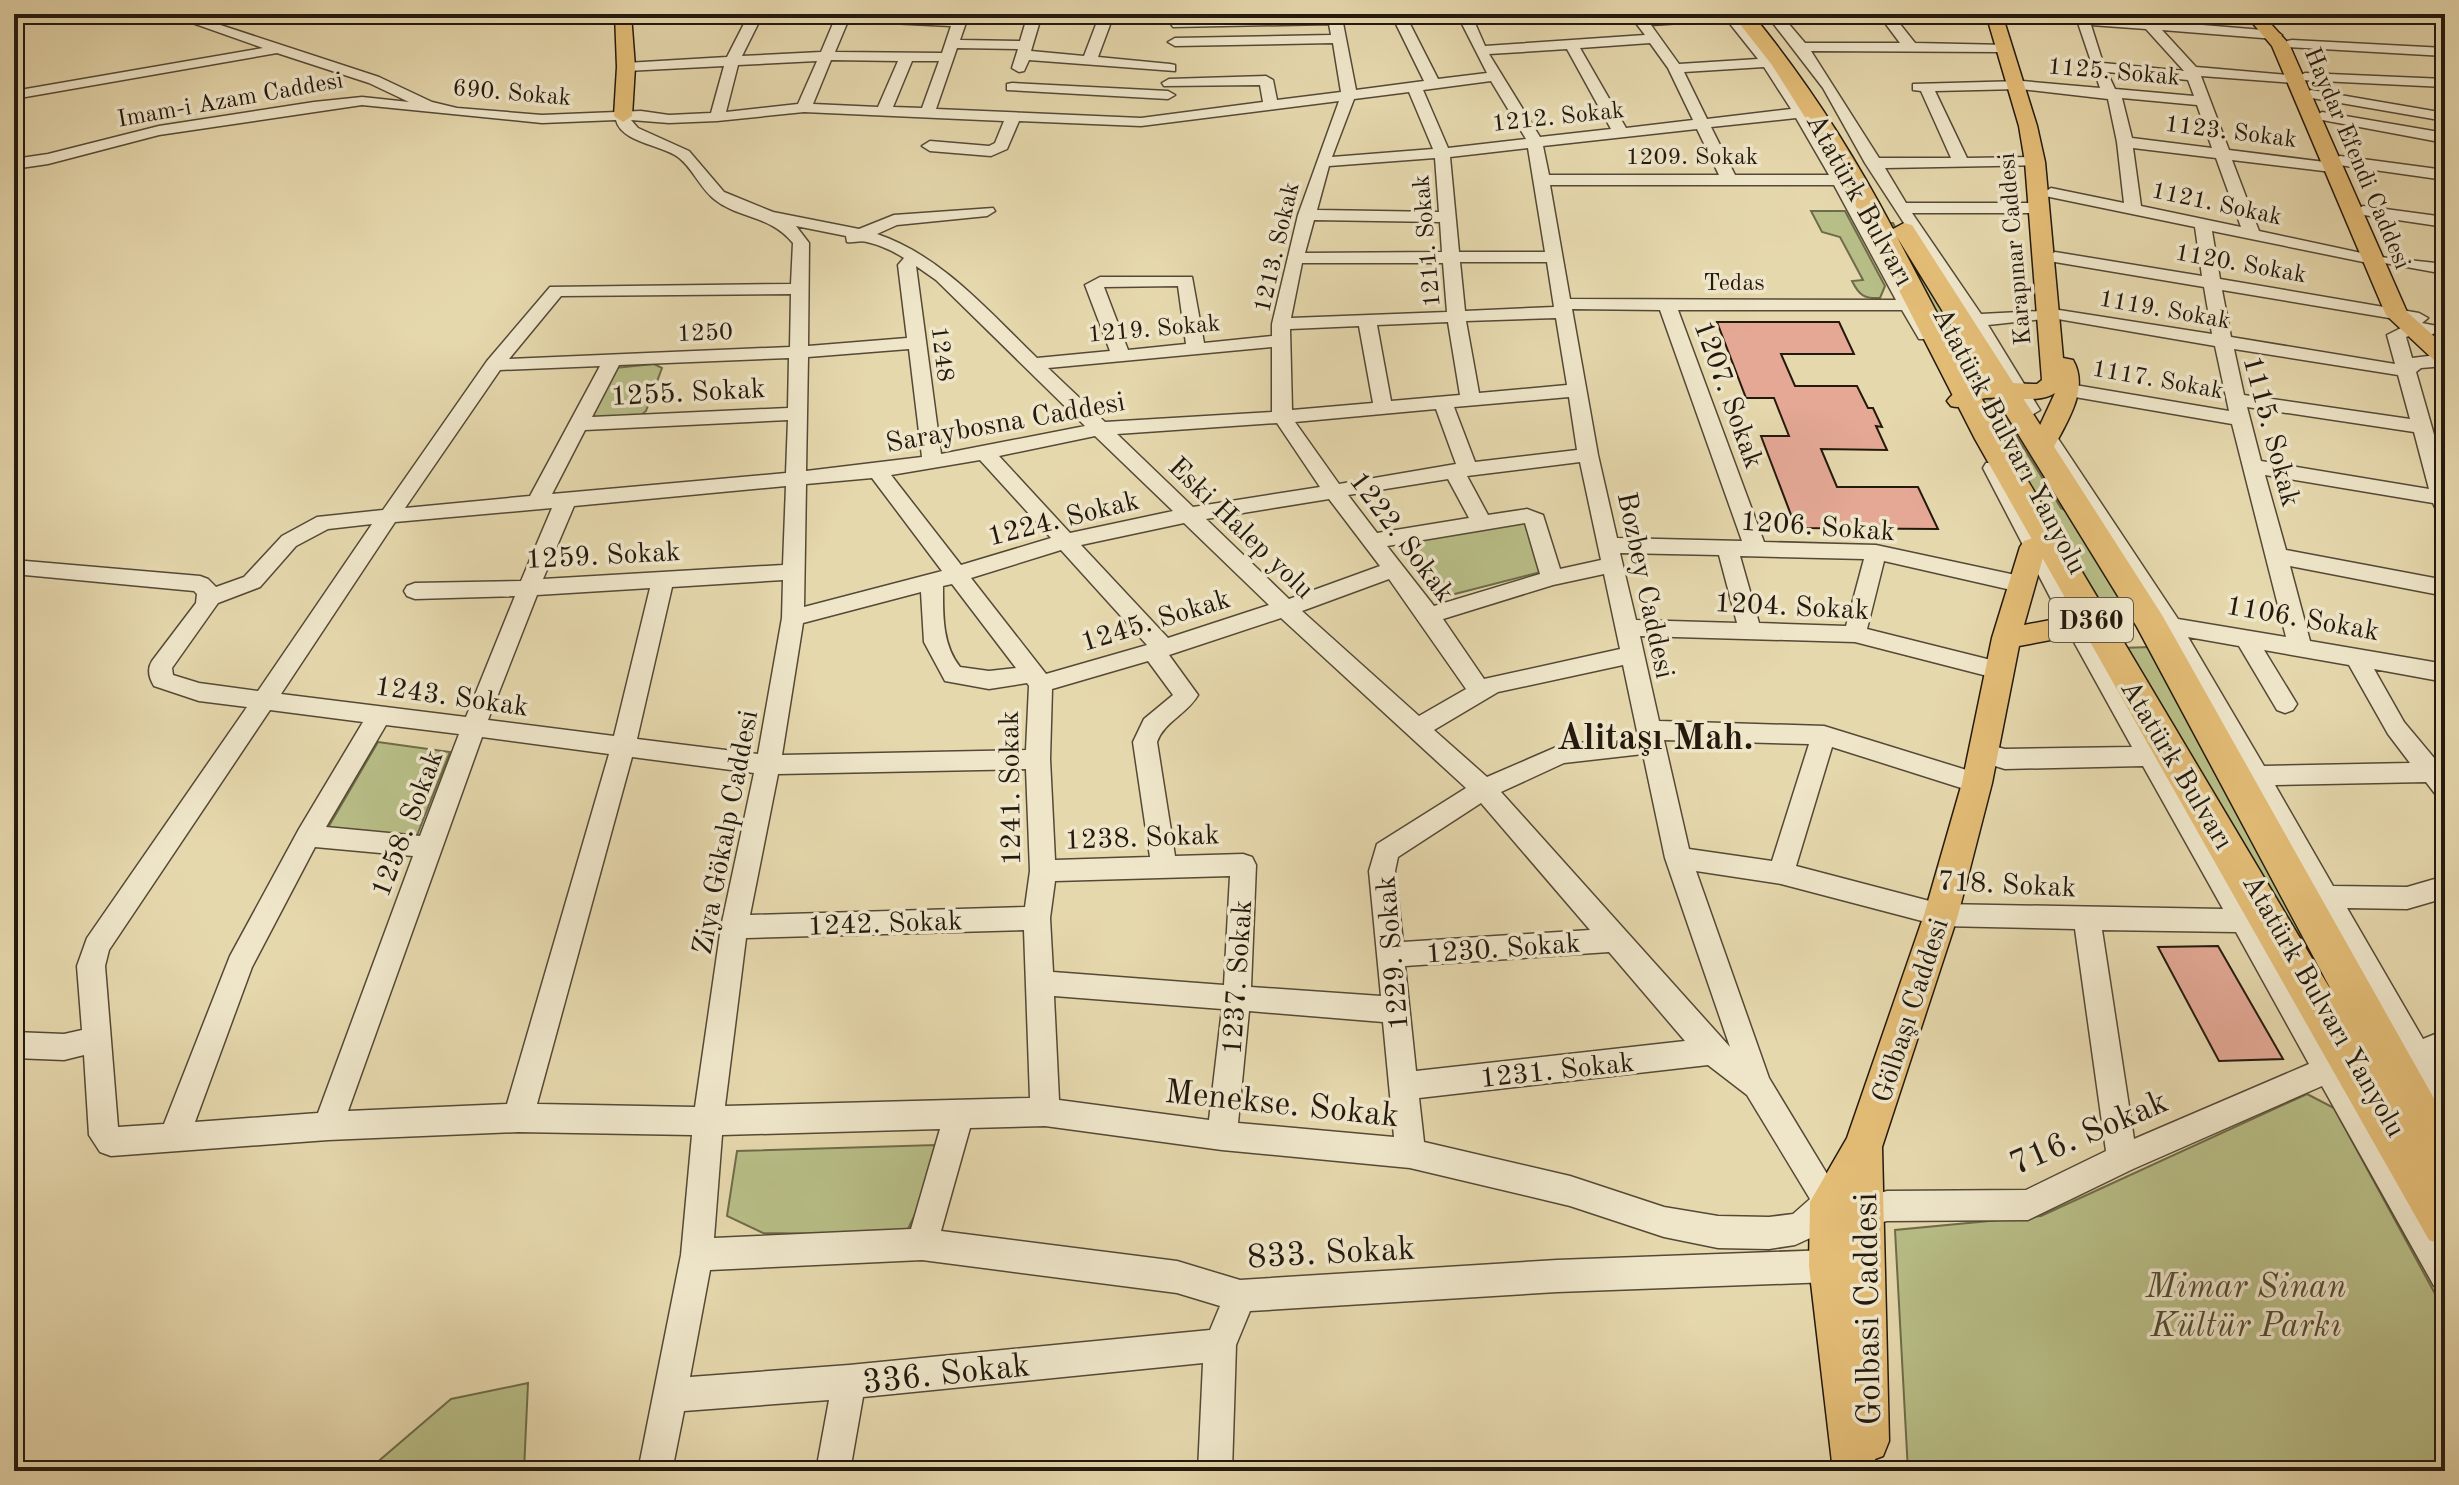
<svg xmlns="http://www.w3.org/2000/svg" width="2459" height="1485" font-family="'Old Standard TT',serif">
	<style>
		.green { fill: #b8be87; stroke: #6e6c4a; stroke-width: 2 }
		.building { fill: #e4a895; stroke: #23190e; stroke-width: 2 }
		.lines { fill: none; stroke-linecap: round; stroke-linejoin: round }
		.minor-casing { stroke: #544936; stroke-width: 3 }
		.major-casing { stroke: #23190e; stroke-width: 3 }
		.highway-casing { stroke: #23190e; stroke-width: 3 }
		.minor { fill: #efe6ca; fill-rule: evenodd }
		.major { fill: #e3bc76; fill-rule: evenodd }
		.highway { fill: #e3bc76; fill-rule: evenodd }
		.labels { text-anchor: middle; stroke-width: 7; stroke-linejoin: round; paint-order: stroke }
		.far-street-label { font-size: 24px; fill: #23190e; stroke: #efe6ca }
		.shield { fill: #efe6ca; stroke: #605646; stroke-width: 2 }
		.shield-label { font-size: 26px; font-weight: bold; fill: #23190e }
		.street-label { font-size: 28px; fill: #23190e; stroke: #efe6ca }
		.near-street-label { font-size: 34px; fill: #23190e; stroke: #efe6ca }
		.near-park-label { font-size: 34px; font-style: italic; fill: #504b32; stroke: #efe6ca }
		.district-label { font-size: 36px; font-weight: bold; fill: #23190e; stroke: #efe6ca }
	</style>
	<rect width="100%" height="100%" fill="#e6d8ad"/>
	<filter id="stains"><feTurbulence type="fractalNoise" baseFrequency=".0025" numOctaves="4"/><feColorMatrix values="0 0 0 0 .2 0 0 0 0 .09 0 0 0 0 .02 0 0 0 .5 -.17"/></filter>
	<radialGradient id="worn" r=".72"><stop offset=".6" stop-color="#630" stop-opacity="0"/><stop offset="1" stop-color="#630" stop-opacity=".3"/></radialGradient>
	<g class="green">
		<path d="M1811 211H1845L1885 286 1880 298C1864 299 1859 295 1852 281L1863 280 1840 237 1822 232Z"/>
		<polygon points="1886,223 1893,223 1924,281 1983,370 1961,369"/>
		<polygon points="654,364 662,368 646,411 641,415 591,418 615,368"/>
		<polygon points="1986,398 1995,401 2061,508 2073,515 2123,597 2121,601 2106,602 2099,599 1976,402"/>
		<polygon points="1530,522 1541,572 1439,598 1395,541"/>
		<polygon points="2151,647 2200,732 2386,1095 2120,648"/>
		<polygon points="378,742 450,752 414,843 326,831"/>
		<polygon points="2307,1094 2334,1108 2445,1312 2445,1455 2418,1471 1908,1471 1895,1230 2041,1216"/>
		<polygon points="936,1145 925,1194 905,1235 763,1233 727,1216 737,1151"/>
		<polygon points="528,1383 524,1471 367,1471 451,1399"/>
	</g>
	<g class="building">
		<polygon points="1717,322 1839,322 1854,354 1781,354 1795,386 1857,386 1868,408 1873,408 1882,427 1876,426 1887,450 1821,449 1837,487 1918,487 1938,529 1796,528 1761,436 1789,436 1774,398 1746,398"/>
		<polygon points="2218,946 2283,1059 2219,1061 2158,947"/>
	</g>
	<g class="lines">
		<g class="minor-casing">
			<g id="minor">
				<path d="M167 14H187L379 77 432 102 457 108 542 115 641 111 669 115 711 113 724 66 626 71 619 67 626 63 727 57 749 14H763L742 56 821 52 837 14 954 18 955 14H969L960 40 1020 41 1028 14H1042L1031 51 1084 56 1100 14H1114L1098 57 1170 64 1175 65V71L1029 60 1024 71 1019 72 1012 68 1018 49 957 48 936 109 1141 118 1263 102 1260 85 1164 86 1162 83 1169 79 1266 76 1273 80 1277 100 1341 92 1333 43 1175 46 1168 42 1175 38 1331 35 1329 24 1173 27 1171 24 1178 20 1327 14H1471L1485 46 1645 35 1629 14H1643L1645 18 1736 14 1803 105 1934 335 1931 339H1919L1902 310H1678L1764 542 1876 545 2020 576 2028 579 2031 584 2028 589 2020 592 1884 561 1867 629 2007 664 2010 670 2007 676 1999 679 1855 642 1640 636 1659 721 1824 726 1986 776 1989 783 1986 790 1977 793 1832 747 1796 866 1941 904 2223 909 2143 766 2005 769 1975 760 1972 753 1975 746 1984 744 2005 749 2132 747 2064 624 1983 468 1986 463H2000L2086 623 2445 1244V1291L2434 1286 2322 1086 2133 1169 2028 1220 1887 1221 1866 1226 1855 1222 1851 1211 1855 1200 1887 1191 2026 1190 2106 1151 2075 929 1941 926 1781 884 1696 871 1769 1078 1844 1202 1840 1213 1819 1234 1795 1245 1769 1249 1718 1248 1664 1237 1570 1206 1410 1168 1222 1150 1045 1126 970 1128 941 1231 1177 1261 1240 1280 1557 1260 1829 1250 1840 1255 1845 1266 1840 1277 1829 1282 1557 1292 1250 1311 1236 1345 1232 1471H1198L1203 1363 863 1397 850 1471H816L829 1400 684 1411 672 1471H638L681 1255 692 1135 518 1132 328 1140 111 1156 100 1152 89 1135 84 1055 64 1060 14 1058V1032L64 1034 82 1030 77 966 87 938 247 707 199 701 154 686C149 678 147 669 152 661L196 603 197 594 194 591 14 574V560L200 576 208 579 216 587 244 577 282 536 317 517 383 510 487 361 550 287 791 284 793 243C769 214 740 220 714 199 700 188 692 167 678 157 661 145 621 142 616 120L542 123 362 105 159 135 48 164 14 169V159L48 154 159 126 314 102 362 97 409 102 369 83 277 53 14 99V91L263 48ZM1460 20 1487 73 1438 79 1409 22ZM1727 20 1758 59 1679 64 1651 25ZM848 21 951 26 942 53 835 52ZM1395 22 1424 81 1356 90 1343 23ZM1650 43 1668 68 1693 120 1626 128 1580 48ZM1567 49 1611 129 1540 137 1489 54ZM831 60 898 61 878 107 813 104ZM817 61 798 104 726 112 738 65ZM912 61H939L922 108 893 107ZM1764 67 1791 109 1707 119 1684 72ZM1491 81 1526 139 1448 148 1423 90ZM1409 92 1433 149 1332 157 1354 99ZM1339 101 1298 215 1272 324V336L1204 343 1192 277H1100L1085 285 1110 351 1037 358C988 311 942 256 877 234L897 225 987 216 995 211 993 208 894 215 859 229 773 212 724 192 689 151 638 128 631 120 669 123 717 121 804 112 1004 121 995 143 989 146 930 141 922 146 930 151 991 156 1007 149 1019 121 1141 126ZM1796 118 1829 175H1735L1711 127ZM1697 129 1719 175H1549L1543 146ZM1528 148 1545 252H1459L1450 157ZM1435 158 1439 212 1317 210 1329 166ZM1550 185H1834L1896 300 1570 299ZM1314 220 1440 222 1442 252 1305 253ZM796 226 846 236 847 242C854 243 860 240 867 242 880 245 893 251 904 258L898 265 907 338 808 346 809 243ZM1460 262H1547L1554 307 1465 311ZM1302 263H1443L1447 312 1291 318ZM916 266 936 280 1085 426 941 454ZM1178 286 1186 344 1128 350 1104 287ZM791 294 790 347 509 359 561 296ZM1572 309 1660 310 1742 541 1617 538 1598 455ZM1556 318 1567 385 1479 393 1466 321ZM1448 322 1460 395 1391 401 1377 325ZM1359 326 1373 403 1292 410 1290 329ZM1272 347V412L1105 422 1048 368ZM909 349 922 457 806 471 808 357ZM789 358 788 408 592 417 619 365ZM600 366 530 496 405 508 500 370ZM1569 397 1577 450 1475 462 1454 407ZM1436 409 1456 464 1339 484 1295 422ZM788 420 786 473 552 494 585 430ZM1277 423 1320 487 1193 507 1117 434ZM1095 436 1173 511 1070 533 999 456ZM980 460 1051 538 961 565 891 475ZM1580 462 1601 560 1560 569 1543 515 1527 509 1488 515 1467 476ZM872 478 942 571 804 607 806 484ZM1448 479 1469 518 1377 533 1348 495ZM786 486 783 565 543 579 574 506ZM1329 499 1380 566 1289 599 1206 519ZM552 508 521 581 415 583 407 586 404 591 407 596 415 599 515 596 466 717 281 694 395 522ZM1184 523 1269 605 1168 638 1081 545ZM1525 523 1540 574 1434 606 1387 546ZM372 524 258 691 199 683 173 675 172 668 218 603 260 587 296 546 328 529ZM1061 550 1147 645 1046 674 971 578ZM1620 553 1719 555 1737 623 1636 620ZM1740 556 1864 559 1846 626 1759 623ZM1604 574 1620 649 1484 679 1443 619 1553 585ZM1389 579 1466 689 1419 716 1302 611ZM783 580 782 618 758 754 637 739 672 587ZM952 584 1016 668 989 671 960 667C942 644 943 615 943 586ZM650 588 614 736 488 720 537 595ZM921 592 924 642 945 681 989 689 1027 683 1029 686 1026 750 782 755 803 623ZM1281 618 1466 788 1377 844 1369 871 1381 996 1251 987 1256 865 1252 857 1243 854 1175 856 1157 742C1164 722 1187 714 1198 695L1169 655ZM1148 661 1173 695 1144 719 1133 742 1150 857 1055 860 1050 759 1052 689ZM1623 665 1638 736 1561 745 1487 777 1434 730 1498 692ZM270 710 363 722 299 829 230 956 164 1124 118 1127 105 966 109 950ZM386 725 459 734 420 836 326 827ZM482 737 609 754 507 1104 348 1111ZM1664 740 1809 744 1772 861 1689 849ZM1643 754 1665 858 1730 1047 1501 792 1564 763ZM632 757 754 773 721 927 695 1107 537 1104ZM1026 769 1030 871 1025 907 750 915 778 774ZM1481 803 1590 930 1403 942 1395 871 1398 857ZM315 847 413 856 318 1113 195 1122 252 967ZM1230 876 1224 985 1053 972 1050 918 1055 881ZM1024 930 1030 1098 725 1106 746 938ZM2102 930 2236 932 2309 1064 2134 1139ZM1609 952 1685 1041 1416 1071 1405 966ZM1054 996 1222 1009 1209 1120 1059 1100ZM1249 1011 1383 1022 1394 1137 1238 1123ZM1708 1065 1747 1095 1810 1199 1793 1214 1769 1217 1718 1216 1664 1207 1570 1176 1424 1142 1419 1098ZM940 1129 911 1229 714 1238 722 1135ZM922 1260 1177 1293 1220 1306 1210 1330 849 1365 690 1377 710 1270Z"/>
				<polygon points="619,14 676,14 669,18 624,20 619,19"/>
				<path d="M1766 14H1892L1915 43 2007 45V51L2002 52 1811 51 1879 158H1951L1921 91 1913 90V84L2022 81 2100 88 2078 23 2009 18 2002 14H2089L2138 20 2144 15 2154 21 2275 31 2282 35 2275 39 2162 30 2196 67 2299 76 2305 73 2445 79V87L2300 80 2294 83 2201 76 2229 150 2333 163 2335 158 2340 156 2445 170V180L2339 165 2338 170 2332 172 2232 160 2259 231 2380 257 2445 264V274L2379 262 2373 264 2212 231 2220 279 2419 313 2428 318 2422 323 2437 326 2440 330 2431 335 2418 333 2406 337 2412 358 2445 354V366L2421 368 2416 372 2445 473V516L2438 514 2433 503 2265 475 2286 550 2445 580V596L2290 566 2310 641 2445 664V682L2374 669 2404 722 2445 771V798L2436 795 2426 782 2275 785 2333 886 2407 887 2445 876V898L2407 909 2347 908 2423 1039 2445 1030V1056L2435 1061 2445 1077V1119L2435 1115 2163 633 2152 630 2149 624 2155 617 2151 611 2040 441 2043 437H2057L2178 619 2286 637 2232 424 2069 396 2060 390 2069 384 2229 411 2215 346 2052 318 1988 325 2040 410 2030 416 2023 414 1967 320 1865 163 1823 88ZM1879 15 1900 43H1805L1788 23 1873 18ZM2091 25 2146 29 2184 71 2103 63ZM2107 72 2188 80 2194 96 2115 89ZM2020 89 2108 99 2117 142 2124 203 2051 188 2043 193 2045 196 2195 227 2202 276 2055 252 2047 257 2049 261 2204 287 2212 334 2059 310 1981 314 1912 213H2039L2047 208 2039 203H1906L1885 168 2041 165V159L2035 157 1967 158 1935 91ZM2122 98 2197 105 2212 148 2132 138ZM2133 148 2216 158 2241 227 2141 206ZM2222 290 2413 322 2387 335 2395 364 2231 337ZM2234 349 2398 375 2410 419 2244 395ZM2247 407 2414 432 2429 489 2261 461ZM2188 637 2239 646 2277 710 2285 713 2293 710 2297 704 2264 650 2349 665 2388 734 2410 763 2264 766Z"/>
				<polygon points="2289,14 2389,14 2396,18 2389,22 2296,18"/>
				<polygon points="2292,40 2445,48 2445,56 2287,47 2287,41"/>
				<polygon points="1012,83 1168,91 1175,95 1168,99 1007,90 1007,84"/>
				<polygon points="2311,90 2445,113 2445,121 2306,97 2304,94"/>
				<polygon points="2322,112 2445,133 2445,143 2317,119 2315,116"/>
				<polygon points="2363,206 2445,217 2445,227 2357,214 2355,211"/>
			</g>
		</g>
		<g class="major-casing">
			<g id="major">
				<polygon points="615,14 631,14 635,67 632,116 623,122 614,116 617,67"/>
				<path d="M1986 14H2002L2037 126 2045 162 2063 358 2073 360C2090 389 2066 423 2053 449L2050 455H2032L2029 449 2055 393C2036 405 2008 395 1986 398 1973 400 1965 410 1951 406L1947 401C1965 376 2010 384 2037 384L2042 380 2025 162 2019 126Z"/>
				<polygon points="2245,14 2262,14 2289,44 2407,312 2445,346 2445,365 2437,363 2386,315 2272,46"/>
				<polygon points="2033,538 2042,541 2046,547 2024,625 2093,612 2103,615 2107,622 2103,629 2093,632 2019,646 1992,783 1958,915 1882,1147 1889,1441 1883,1456 1875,1459 1877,1471 1833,1471 1809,1266 1810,1202 1847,1138 1924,915 1962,783 1992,638 2020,547 2024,541"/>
			</g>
		</g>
		<g class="highway-casing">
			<path id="highway" d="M1732 14H1752C1807 81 1853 153 1893 229L1904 223 1912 225 2162 615 2445 1118V1246L2429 1240 1975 439 1835 165 1772 65ZM1897 237 2137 627 2335 997 2003 439Z"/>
		</g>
		<use href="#minor" class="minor"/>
		<use href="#major" class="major"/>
		<use href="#highway" class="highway"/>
	</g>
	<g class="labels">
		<g class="far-street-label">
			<text transform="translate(2114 71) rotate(5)" y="8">1125. Sokak</text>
			<text transform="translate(512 92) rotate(5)" y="8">690. Sokak</text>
			<text transform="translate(230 99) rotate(-10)" y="8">Imam-i Azam Caddesi</text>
			<text transform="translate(1558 116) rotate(-6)" y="8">1212. Sokak</text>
			<text transform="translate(2231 131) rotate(7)" y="8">1123. Sokak</text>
			<text x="1692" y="164">1209. Sokak</text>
			<text transform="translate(2358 158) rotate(67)" y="8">Haydar Efendi Caddesi</text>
			<text transform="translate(2217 203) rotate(12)" y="8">1121. Sokak</text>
			<text transform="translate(1426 241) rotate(-95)" y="8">1211. Sokak</text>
			<text transform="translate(1276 247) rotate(-77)" y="8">1213. Sokak</text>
			<text transform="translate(2014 249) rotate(-95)" y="8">Karapınar Caddesi</text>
			<text transform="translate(2241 263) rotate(10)" y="8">1120. Sokak</text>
			<text x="1734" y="290">Tedas</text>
			<text transform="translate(2165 309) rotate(10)" y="8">1119. Sokak</text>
			<text transform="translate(1154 328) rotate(-5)" y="8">1219. Sokak</text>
			<text transform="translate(705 332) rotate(-2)" y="8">1250</text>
			<text transform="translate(943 354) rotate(83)" y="8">1248</text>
			<text transform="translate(2158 379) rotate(10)" y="8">1117. Sokak</text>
		</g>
		<rect class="shield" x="2049" y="598" width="84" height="44" rx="6"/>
		<g class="shield-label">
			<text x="2091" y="629">D360</text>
		</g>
		<g class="street-label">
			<text transform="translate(1861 199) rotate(61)" y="10">Atatürk Bulvarı</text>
			<text transform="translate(688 391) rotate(-3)" y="10">1255. Sokak</text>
			<text transform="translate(1730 394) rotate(70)" y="10">1207. Sokak</text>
			<text transform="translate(1005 421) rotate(-10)" y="10">Saraybosna Caddesi</text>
			<text transform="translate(2273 431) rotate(75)" y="10">1115. Sokak</text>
			<text transform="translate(2011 440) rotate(62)" y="10">Atatürk Bulvarı Yanyolu</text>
			<text transform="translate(1063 517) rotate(-14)" y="10">1224. Sokak</text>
			<text transform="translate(1818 525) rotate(4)" y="10">1206. Sokak</text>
			<text transform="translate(1242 527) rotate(44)" y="10">Eski Halep yolu</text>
			<text transform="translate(1403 536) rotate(53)" y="10">1222. Sokak</text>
			<text transform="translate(603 554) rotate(-3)" y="10">1259. Sokak</text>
			<text transform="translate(1647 585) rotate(78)" y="10">Bozbey Caddesi</text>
			<text transform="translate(1792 605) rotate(3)" y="10">1204. Sokak</text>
			<text transform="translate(2303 617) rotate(10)" y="10">1106. Sokak</text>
			<text transform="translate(1155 619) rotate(-17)" y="10">1245. Sokak</text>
			<text transform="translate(452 695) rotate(8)" y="10">1243. Sokak</text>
			<text transform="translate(2178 764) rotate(59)" y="10">Atatürk Bulvarı</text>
			<text transform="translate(1009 788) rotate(-91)" y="10">1241. Sokak</text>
			<text transform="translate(406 823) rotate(-69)" y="10">1258. Sokak</text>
			<text transform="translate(724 832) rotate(-79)" y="10">Ziya Gökalp Caddesi</text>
			<text transform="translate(1142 836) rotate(-2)" y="10">1238. Sokak</text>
			<text transform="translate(2007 883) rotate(3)" y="10">718. Sokak</text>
			<text transform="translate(885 922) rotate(-2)" y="10">1242. Sokak</text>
			<text transform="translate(1503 947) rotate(-4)" y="10">1230. Sokak</text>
			<text transform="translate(1391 953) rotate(-95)" y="10">1229. Sokak</text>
			<text transform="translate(1236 977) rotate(-86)" y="10">1237. Sokak</text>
			<text transform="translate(2325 1005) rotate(60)" y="10">Atatürk Bulvarı Yanyolu</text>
			<text transform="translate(1909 1010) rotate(-72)" y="10">Gölbaşı Caddesi</text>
			<text transform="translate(1557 1069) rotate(-6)" y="10">1231. Sokak</text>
		</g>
		<g class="near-street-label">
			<text transform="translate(1282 1102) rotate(6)" y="12">Menekse. Sokak</text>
			<text transform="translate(2088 1131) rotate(-23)" y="12">716. Sokak</text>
			<text transform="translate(1331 1251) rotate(-3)" y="12">833. Sokak</text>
			<text transform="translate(1866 1309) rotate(-91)" y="12">Golbasi Caddesi</text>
			<text transform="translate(946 1372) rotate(-6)" y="12">336. Sokak</text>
		</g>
		<g class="near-park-label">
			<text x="2246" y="1297">Mimar Sinan<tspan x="2246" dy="39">Kültür Parkı</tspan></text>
		</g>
		<g class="district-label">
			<text x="1655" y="749">Alitaşı Mah.</text>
		</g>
	</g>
	<rect width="2459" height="1485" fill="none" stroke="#e6d8ad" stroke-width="48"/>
	<rect x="16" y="16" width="2427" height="1453" fill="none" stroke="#23190e" stroke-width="4"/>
	<rect x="24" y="24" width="2411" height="1437" fill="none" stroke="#23190e" stroke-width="2"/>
	<rect width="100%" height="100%" filter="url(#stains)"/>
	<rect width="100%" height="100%" fill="url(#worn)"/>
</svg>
